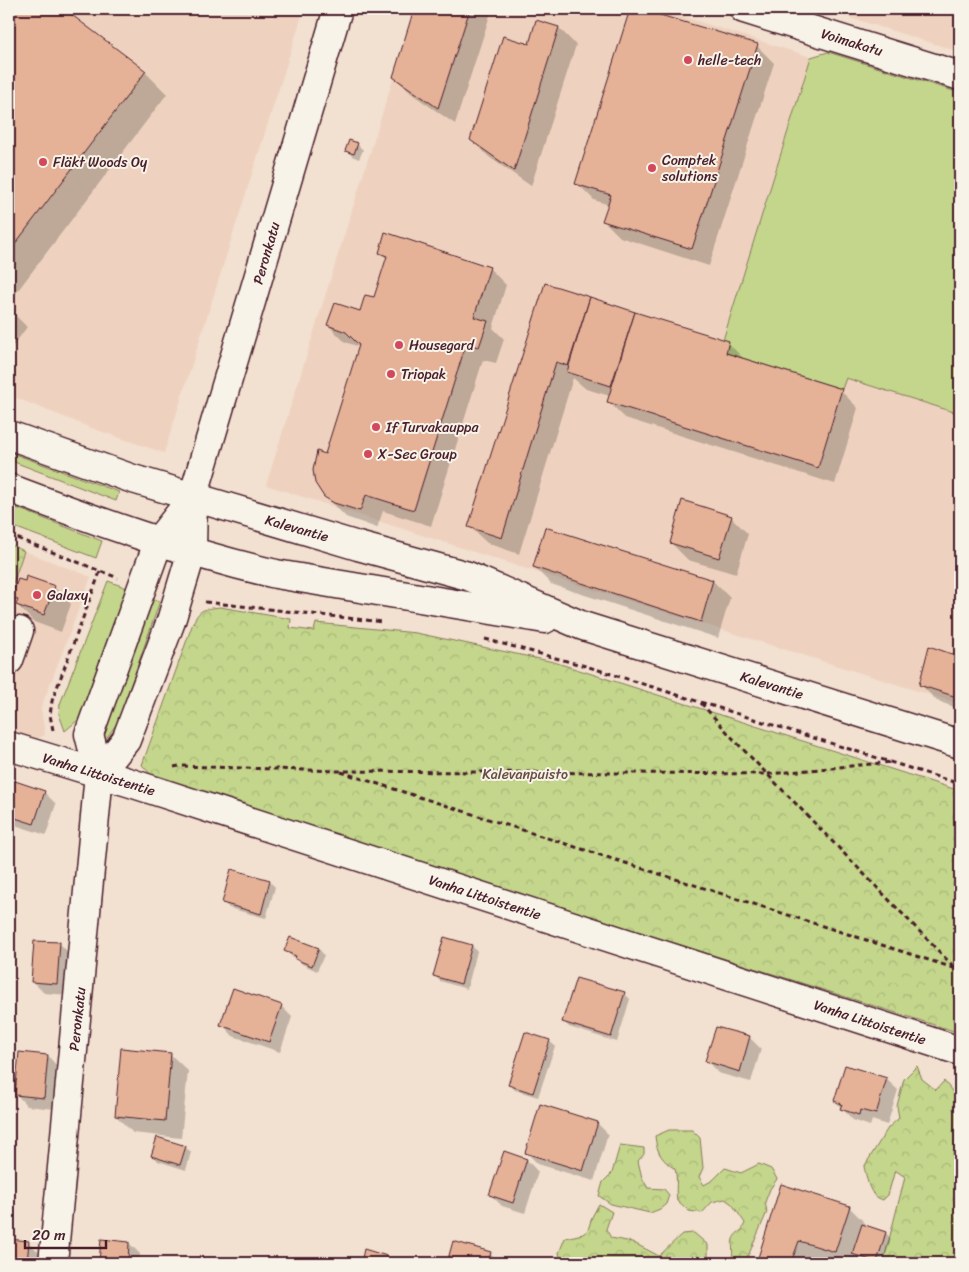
<svg xmlns="http://www.w3.org/2000/svg" width="969" height="1272" font-family="Sriracha,sans-serif">
	<style>
		.built { fill: #eed2bf }
		.grass { fill: #c3d68b; stroke: #867a5b }
		.forest { fill: url(#forest-crowns); stroke: #867a5b }
		.shadow { fill: #0003 }
		.building { fill: #e5b298; stroke: #4a1f2b }
		.lines { fill: none; stroke-linecap: round; stroke-linejoin: round }
		.minor-casing { stroke: #4a1f2b; stroke-width: 31 }
		.major-casing { stroke: #4a1f2b; stroke-width: 31 }
		.path { stroke: #4a1f2b; stroke-width: 3; stroke-dasharray: 5 4; stroke-linecap: butt }
		.minor { stroke: #f7f3e8; stroke-width: 28 }
		.major { stroke: #f7f3e8; stroke-width: 28 }
		.poi-dot { fill: #d1495b; stroke: #f7f3e8; stroke-width: 2 }
		.labels { text-anchor: middle; stroke-width: 4; stroke-linejoin: round; paint-order: stroke }
		.street-label { font-size: 14px; fill: #4a1f2b; stroke: #f7f3e8 }
		.poi-label { font-size: 14px; fill: #4a1f2b; stroke: #f7f3e8; text-anchor: start }
		.park-label { font-size: 14px; fill: #684d43; stroke: #f7f3e8 }
	</style>
	<defs>
		<pattern id="forest-crowns" width="20" height="18" patternUnits="userSpaceOnUse" patternTransform="scale(1.25)"><rect width="20" height="18" fill="#c3d68b"/><path d="M2 6a3 3 0 1 1 6 0M12 15a3 3 0 1 1 6 0" fill="none" stroke="#a9b778"/></pattern>
	</defs>
	<rect width="100%" height="100%" fill="#f2e0d0"/>
	<filter id="ink" filterUnits="userSpaceOnUse"><feTurbulence type="fractalNoise" baseFrequency=".02" numOctaves="2"/><feDisplacementMap in="SourceGraphic" scale="10" xChannelSelector="R" yChannelSelector="G"/><feConvolveMatrix kernelMatrix="1 2 1 2 8 2 1 2 1" color-interpolation-filters="sRGB"/></filter>
	<g filter="url(#ink)">
		<g class="built">
			<polygon points="9,9 304,9 164,453 94,429 9,395"/>
			<polygon points="415,9 659,9 811,57 723,339 960,414 960,704 533,571 266,485"/>
			<polygon points="823,9 960,9 960,52"/>
			<polygon points="24,551 91,577 41,708 45,735 34,740 9,734 9,595"/>
		</g>
		<g class="grass">
			<polygon points="828,52 960,93 960,414 846,378 842,389 726,353 729,342 723,340 811,57"/>
			<polygon points="9,452 119,492 116,501 9,460"/>
			<polygon points="9,505 102,541 96,558 9,525"/>
			<polygon points="108,581 127,588 85,714 65,731 59,714 60,704"/>
			<polygon points="150,598 160,601 118,722 105,740 100,742"/>
		</g>
		<g class="forest">
			<polygon points="9,544 24,551 9,595"/>
			<path d="M220 607 291 619 290 628 314 631 316 623 416 633 554 662 960 791V1033L155 779 142 765 193 623C200 608 205 609 220 607Z"/>
			<path d="M917 1066 922 1079 936 1090 944 1081 960 1101V1257L955 1263H883L905 1177 895 1170 888 1195 883 1200C868 1195 868 1181 864 1167L888 1128 899 1118 897 1106 904 1079Z"/>
			<path d="M669 1130H692L700 1138 703 1168 699 1177 704 1185 713 1180 725 1168 741 1173 759 1164 771 1169 777 1179 770 1189 765 1202 767 1212 745 1263H724L731 1261C736 1247 726 1239 742 1230L745 1223 732 1204 725 1199 712 1202 702 1213 689 1211 677 1200C675 1189 678 1180 675 1169 662 1160 657 1154 655 1136Z"/>
			<polygon points="620,1145 644,1148 644,1154 638,1161 642,1178 648,1188 664,1189 669,1195 666,1204 660,1209 650,1213 611,1204 599,1196 603,1182 612,1173"/>
			<polygon points="599,1204 612,1212 606,1229 611,1238 632,1242 659,1256 682,1234 694,1233 708,1245 708,1258 706,1263 562,1263 559,1253 565,1238 583,1234 588,1230 592,1217"/>
		</g>
		<g class="shadow">
			<polygon points="9,9 62,9 145,72 167,94 9,302"/>
			<polygon points="415,9 492,9 455,124 412,94 394,77"/>
			<polygon points="631,9 636,9 757,46 774,63 709,266 620,237 603,220 609,205 594,200 577,183"/>
			<polygon points="537,21 559,28 576,45 531,186 489,157 472,140 530,46"/>
			<polygon points="357,144 363,150 359,159 352,156 347,151"/>
			<polygon points="380,252 489,268 506,285 493,328 504,339 496,363 483,360 431,526 383,511 377,528 346,517 329,500 326,455 360,347 345,342 328,325 360,312 375,299 388,260"/>
			<polygon points="545,285 728,343 745,360 841,391 858,408 835,484 625,418 608,401 610,396 586,389 573,378 519,554 487,543 469,526"/>
			<polygon points="9,309 27,327 10,350 9,350"/>
			<polygon points="731,517 748,534 736,574 688,560 671,543"/>
			<polygon points="534,567 713,581 730,598 718,638 551,584"/>
			<polygon points="54,587 71,604 61,632 34,622 17,605 18,602 13,597"/>
			<polygon points="930,647 960,658 960,709 937,701 920,684"/>
			<polygon points="9,781 44,792 56,804 46,835 9,823"/>
			<polygon points="269,881 275,887 266,918 229,908 223,902"/>
			<polygon points="291,938 319,949 324,955 317,971 302,964 297,958 291,956 286,950"/>
			<polygon points="445,938 472,946 477,951 467,989 440,981 435,976"/>
			<polygon points="60,944 71,955 68,995 44,993 32,981"/>
			<polygon points="624,993 630,999 617,1042 569,1027 564,1022"/>
			<polygon points="281,1006 292,1017 280,1052 233,1036 222,1024"/>
			<polygon points="749,1037 761,1049 751,1082 718,1073 707,1061"/>
			<polygon points="549,1041 555,1046 538,1097 515,1090 509,1084"/>
			<polygon points="170,1054 188,1071 181,1138 133,1133 116,1116"/>
			<polygon points="48,1056 59,1068 55,1109 27,1106 16,1094"/>
			<polygon points="886,1079 898,1090 887,1125 872,1120 870,1126 853,1120 835,1101"/>
			<polygon points="597,1123 608,1134 594,1181 538,1164 527,1153"/>
			<polygon points="185,1147 191,1152 186,1170 158,1161 152,1156"/>
			<polygon points="504,1153 527,1160 538,1172 525,1213 502,1206 491,1195"/>
			<polygon points="849,1207 866,1224 865,1227 886,1233 891,1239 883,1263 871,1263 859,1259 856,1256 854,1263 835,1263 816,1257 814,1263 761,1263 758,1261"/>
			<polygon points="9,1240 28,1242 40,1253 39,1263 9,1263"/>
			<polygon points="102,1241 129,1243 140,1254 140,1263 100,1263"/>
			<polygon points="454,1243 490,1253 500,1263 448,1263"/>
			<polygon points="365,1251 387,1257 393,1263 362,1263"/>
		</g>
		<g class="building">
			<polygon points="9,9 64,9 146,71 9,252"/>
			<polygon points="414,9 470,9 438,108 393,77"/>
			<polygon points="630,9 640,9 758,44 692,249 602,221 611,195 575,184"/>
			<polygon points="536,20 559,27 514,171 470,140 503,36 529,44"/>
			<polygon points="349,140 358,143 354,154 345,151"/>
			<polygon points="385,232 490,267 474,317 488,321 479,347 466,344 414,510 366,495 360,511 334,503 324,497 315,483 313,470 317,451 325,454 359,345 346,332 327,325 335,303 360,311 365,295 374,297 387,256 379,253"/>
			<polygon points="545,283 590,297 568,366 556,362 502,538 468,527"/>
			<polygon points="590,297 635,312 611,386 567,372"/>
			<polygon points="635,312 729,341 726,353 842,389 818,468 607,402"/>
			<polygon points="682,500 732,516 719,558 670,543"/>
			<polygon points="545,527 713,580 701,622 533,567"/>
			<polygon points="26,576 55,586 44,615 16,605 18,600 11,598 18,579 25,581"/>
			<polygon points="929,646 960,657 960,698 919,685"/>
			<polygon points="9,779 45,791 34,824 9,816"/>
			<polygon points="231,869 270,880 261,914 222,903"/>
			<polygon points="290,937 319,948 312,966 295,959 296,956 284,951"/>
			<polygon points="444,937 472,945 461,984 433,976"/>
			<polygon points="34,941 60,942 57,984 31,982"/>
			<polygon points="576,978 625,992 611,1037 562,1022"/>
			<polygon points="233,988 282,1005 269,1042 220,1025"/>
			<polygon points="716,1027 750,1036 740,1072 705,1061"/>
			<polygon points="525,1032 550,1040 533,1093 508,1085"/>
			<polygon points="121,1048 171,1053 165,1121 115,1116"/>
			<polygon points="19,1052 48,1055 44,1098 15,1095"/>
			<polygon points="845,1065 887,1078 876,1114 860,1110 859,1115 840,1109 842,1104 834,1101"/>
			<polygon points="540,1104 598,1122 583,1171 525,1153"/>
			<polygon points="157,1137 186,1146 180,1165 151,1156"/>
			<polygon points="504,1151 527,1159 513,1203 489,1195"/>
			<polygon points="781,1184 850,1206 835,1252 799,1241 791,1263 764,1263 757,1261"/>
			<polygon points="862,1224 886,1232 877,1262 852,1254"/>
			<polygon points="9,1239 29,1241 27,1263 9,1263"/>
			<polygon points="101,1239 129,1242 128,1263 99,1263"/>
			<polygon points="453,1241 491,1252 488,1263 447,1263"/>
			<polygon points="364,1249 387,1256 385,1263 361,1263"/>
		</g>
		<g class="lines">
			<g class="minor-casing">
				<g id="minor">
					<polyline points="744,9 960,76"/>
					<polyline points="9,660 19,631"/>
					<polyline points="9,746 131,783 960,1051"/>
					<polyline points="99,774 126,740 171,621 192,551 193,497 338,9"/>
					<polyline points="53,1263 99,774 89,734 159,540 193,497"/>
				</g>
			</g>
			<g class="major-casing">
				<g id="major">
					<polyline points="9,435 133,479 358,546 468,576 583,626 960,744"/>
					<path d="M9 488C96 521 185 553 276 574L545 619"/>
				</g>
			</g>
			<g class="path">
				<polyline points="9,535 118,578"/>
				<polyline points="205,602 383,622"/>
				<polyline points="485,639 589,667 960,784"/>
				<polyline points="701,703 738,744 955,968 960,964"/>
				<polyline points="53,730 50,715 52,701 100,572"/>
				<polyline points="174,767 179,766 338,771 768,774 892,762"/>
				<polyline points="341,772 960,970"/>
			</g>
			<use href="#minor" class="minor"/>
			<use href="#major" class="major"/>
		</g>
	</g>
	<g class="poi-dot">
		<circle cx="688" cy="60" r="5"/>
		<circle cx="43" cy="162" r="5"/>
		<circle cx="652" cy="168" r="5"/>
		<circle cx="399" cy="345" r="5"/>
		<circle cx="391" cy="374" r="5"/>
		<circle cx="376" cy="427" r="5"/>
		<circle cx="368" cy="454" r="5"/>
		<circle cx="37" cy="595" r="5"/>
	</g>
	<g class="labels">
		<g class="street-label">
			<text transform="translate(852 42) rotate(17)" y="5">Voimakatu</text>
			<text transform="translate(266 253) rotate(-74)" y="5">Peronkatu</text>
			<text transform="translate(297 528) rotate(16)" y="5">Kalevantie</text>
			<text transform="translate(772 685) rotate(17)" y="5">Kalevantie</text>
			<text transform="translate(99 774) rotate(17)" y="5">Vanha Littoistentie</text>
			<text transform="translate(485 897) rotate(18)" y="5">Vanha Littoistentie</text>
			<text transform="translate(77 1019) rotate(-84)" y="5">Peronkatu</text>
			<text transform="translate(870 1022) rotate(18)" y="5">Vanha Littoistentie</text>
		</g>
		<g class="poi-label">
			<text x="698" y="65">helle-tech</text>
			<text x="662" y="165">Comptek<tspan x="662" dy="16">solutions</tspan></text>
			<text x="53" y="167">Fläkt Woods Oy</text>
			<text x="409" y="350">Housegard</text>
			<text x="401" y="379">Triopak</text>
			<text x="386" y="432">If Turvakauppa</text>
			<text x="378" y="459">X-Sec Group</text>
			<text x="47" y="600">Galaxy</text>
		</g>
		<g class="park-label">
			<text x="525" y="779">Kalevanpuisto</text>
		</g>
	</g>
	<rect width="969" height="1272" fill="none" stroke="#f7f3e8" stroke-width="30"/>
	<rect x="15" y="15" width="939" height="1242" fill="none" stroke="#4a1f2b" stroke-width="2" filter="url(#ink)"/>
	<path d="M25 1240v8h81v-8" fill="none" stroke="#4a1f2b" stroke-width="2.5"/>
	<text x="32" y="1240" font-size="15" fill="#4a1f2b" stroke="#f7f3e8" stroke-width="4" paint-order="stroke">20 m</text>
</svg>
